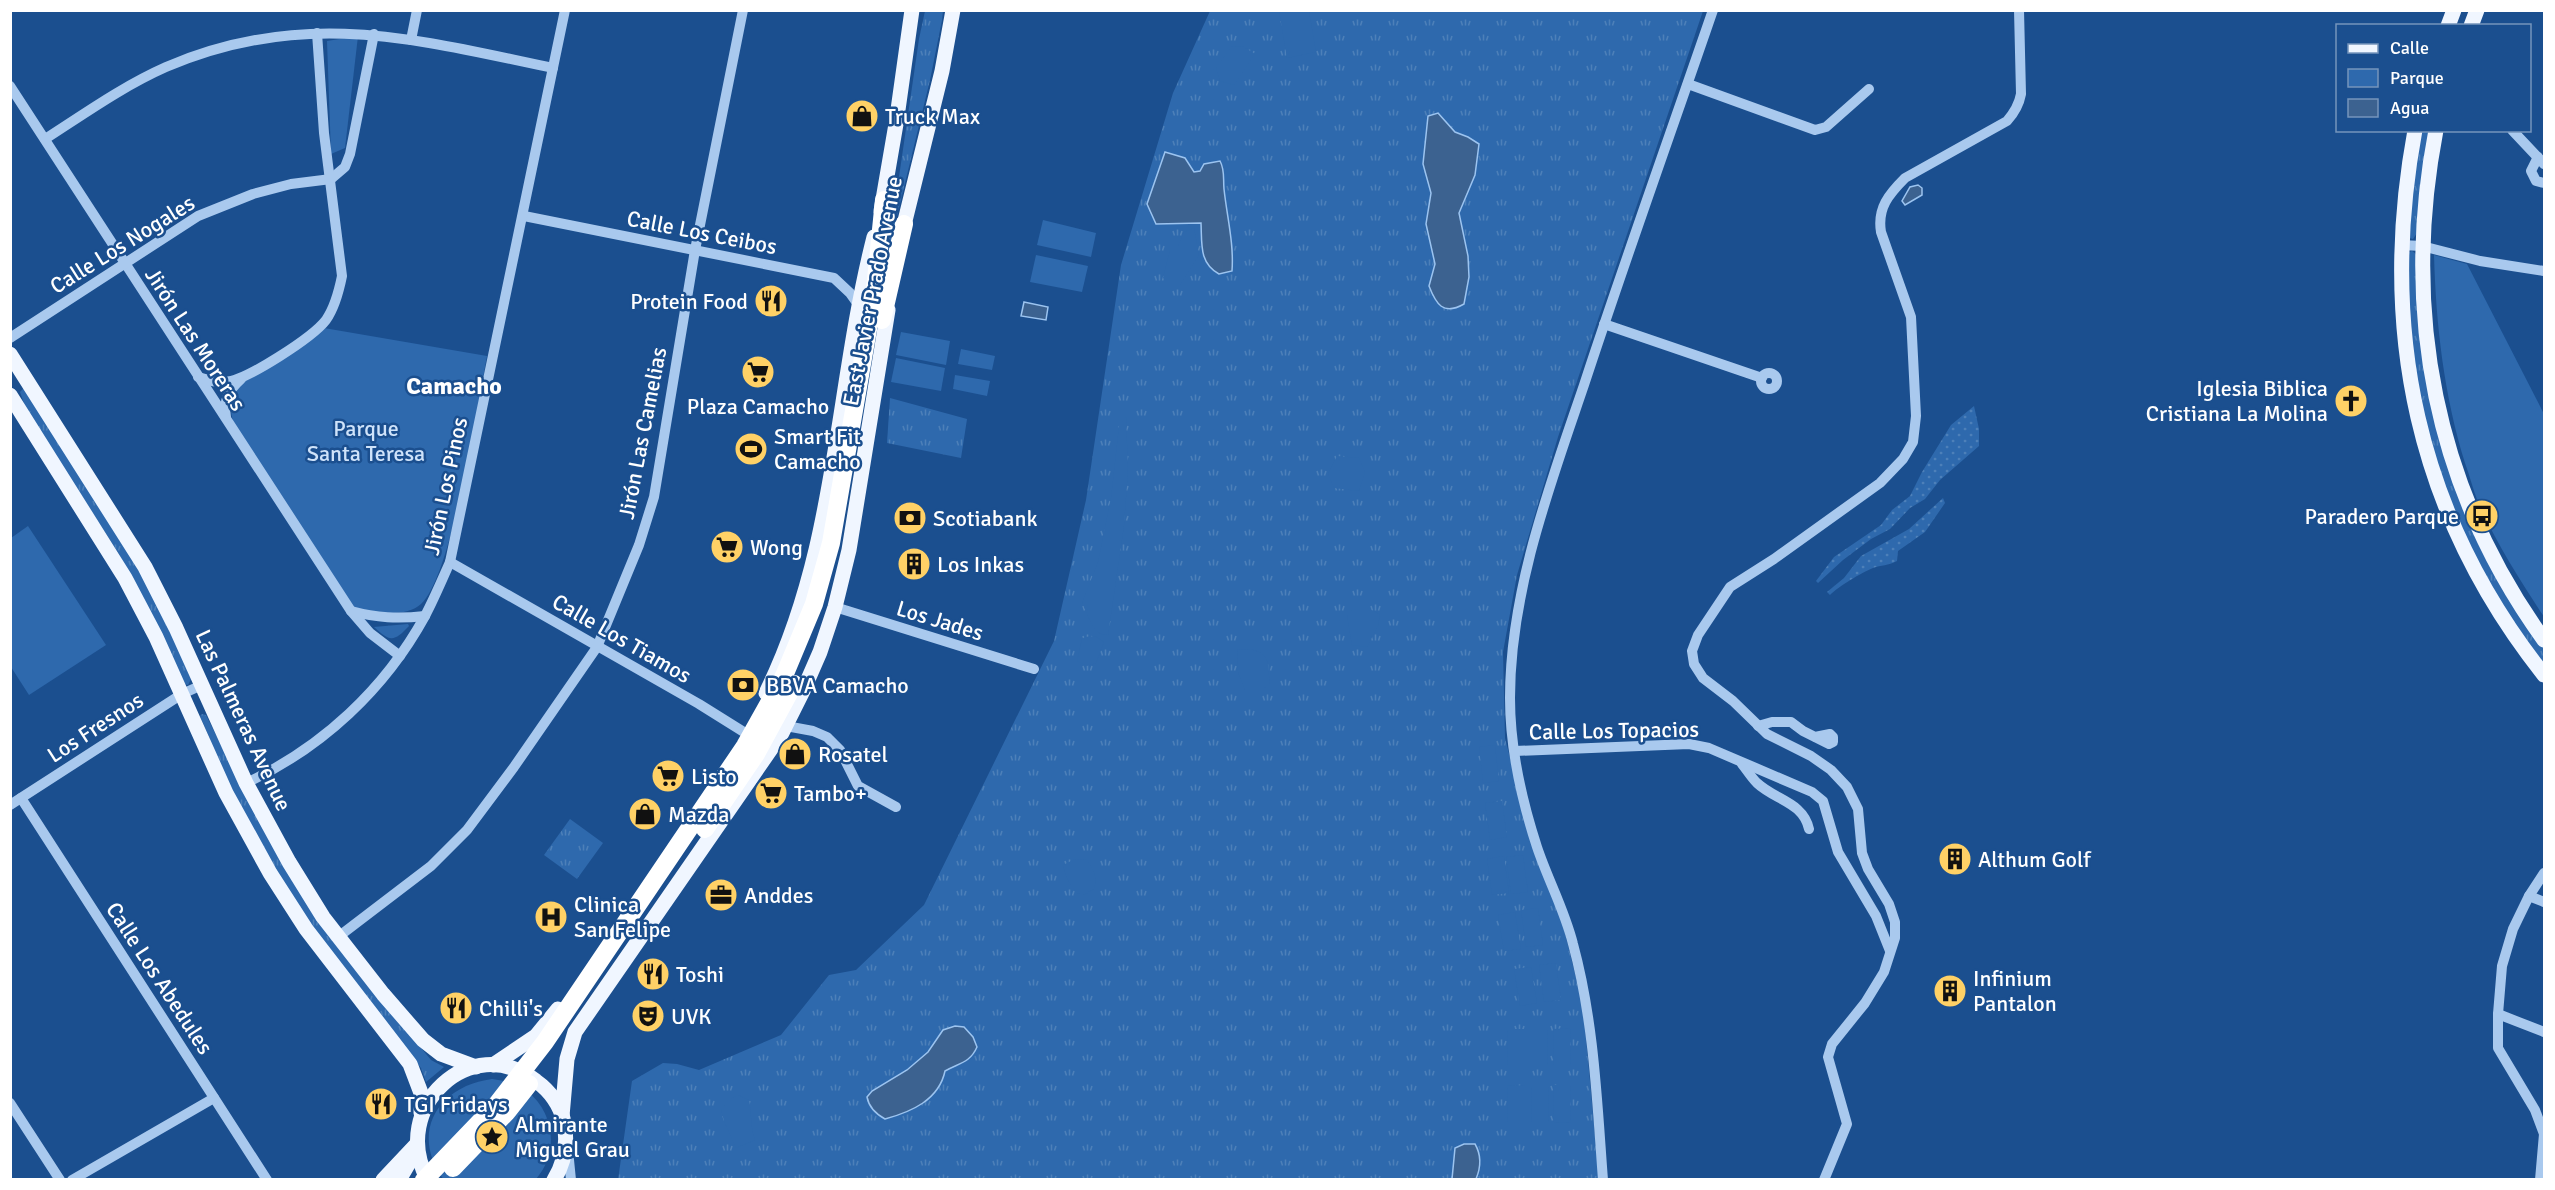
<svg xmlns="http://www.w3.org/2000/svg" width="2555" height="1190" font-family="Signika,sans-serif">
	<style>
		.grass { fill: url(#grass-tufts) }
		.park { fill: #2e69ad }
		.garden { fill: url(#garden-dots) }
		.water { fill: #3c6290; stroke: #9cc4f0; stroke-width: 1.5 }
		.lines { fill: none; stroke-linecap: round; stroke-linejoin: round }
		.minor { stroke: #a9c9ee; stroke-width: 10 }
		.major { stroke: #f0f6ff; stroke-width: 15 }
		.highway { stroke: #fff; stroke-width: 18 }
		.labels { text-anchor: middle; stroke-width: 5; stroke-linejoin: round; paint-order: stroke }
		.poi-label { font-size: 22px; fill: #fff; stroke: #1b4f8f; text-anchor: start }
		.street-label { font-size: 22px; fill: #fff; stroke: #1b4f8f }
		.park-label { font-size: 22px; fill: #cfe3fa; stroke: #1b4f8f }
		.neighbourhood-label { font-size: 24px; font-weight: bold; fill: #fff; stroke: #1b4f8f }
	</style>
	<defs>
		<pattern id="grass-tufts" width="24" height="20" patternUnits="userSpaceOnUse" patternTransform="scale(1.5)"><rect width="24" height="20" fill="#2e69ad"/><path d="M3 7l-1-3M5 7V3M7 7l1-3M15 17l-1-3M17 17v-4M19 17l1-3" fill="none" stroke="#4d80b9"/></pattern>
		<pattern id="garden-dots" width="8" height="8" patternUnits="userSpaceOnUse" patternTransform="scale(1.5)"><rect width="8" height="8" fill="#2e69ad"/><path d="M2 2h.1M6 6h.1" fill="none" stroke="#4d80b9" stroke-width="1.8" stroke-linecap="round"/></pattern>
	</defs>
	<rect width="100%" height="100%" fill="#1b4f8f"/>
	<g class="grass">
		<polygon points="925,11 943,11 942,20 930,80 888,253 919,39"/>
		<polygon points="1210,11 1703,11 1558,437 1517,575 1503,652 1505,738 1532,844 1562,921 1583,1006 1599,1179 618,1180 632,1081 663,1063 677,1064 699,1070 781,1035 829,975 856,970 924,905 1054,641 1086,500 1121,265 1173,93"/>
		<polygon points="2420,131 2431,131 2417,233 2413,239 2409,238 2408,208"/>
		<path d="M2412 251 2416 254 2431 402 2525 622 2544 649V667C2478 582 2435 482 2415 377 2408 339 2409 292 2407 253Z"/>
		<polygon points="24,388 142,572 168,624 191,679 188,685 184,684 152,616 119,554 26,409 20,392"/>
		<polygon points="890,398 967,419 961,458 887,443"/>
		<path d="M408 624 409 626C394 642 390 642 374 627Z"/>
		<path d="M202 714 206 715 247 797 375 992 431 1060 444 1067 426 1082 421 1068C379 1016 335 964 297 908 263 858 236 801 210 746V739L200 716Z"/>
		<polygon points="570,819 603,843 577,879 544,855"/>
	</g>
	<g class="park">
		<polygon points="1279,11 1309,11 1316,52 1287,58"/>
		<polygon points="358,36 345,148 331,154 327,41"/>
		<polygon points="1232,46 1244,47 1255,54 1234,85 1220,81 1216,68"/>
		<polygon points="1043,220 1096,233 1091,257 1037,245"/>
		<polygon points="1194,228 1199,255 1180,285 1170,285 1163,278 1170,250 1178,246 1184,232"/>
		<polygon points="1036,255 1088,266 1082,292 1030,282"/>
		<path d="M2434 255 2467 264 2544 414V617C2520 580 2496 543 2478 502 2473 490 2470 476 2465 463 2444 395 2436 326 2434 255Z"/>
		<path d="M324 328 487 356C478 404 452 576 421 604 405 619 368 612 350 606L235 429C229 407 228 399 243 382Z"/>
		<polygon points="901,332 950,341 946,365 896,355"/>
		<polygon points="961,349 995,356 992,370 958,364"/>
		<polygon points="896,358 945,368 941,391 891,382"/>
		<polygon points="955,375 990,381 987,396 953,389"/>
		<path d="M1126 417 1128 469 1124 526 1108 635C1092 636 1089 615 1082 603L1098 562 1111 498 1119 426Z"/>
		<polygon points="1337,456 1359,458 1365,472 1359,491 1334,488 1328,474"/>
		<polygon points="28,526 106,645 29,695 11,667 11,538"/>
		<polygon points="1352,610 1371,610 1380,614 1378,626 1367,647 1352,645 1347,616"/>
		<polygon points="1095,636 1104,642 1096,663 1087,666 1077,661 1082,639 1085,637"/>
		<path d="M1250 649C1272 654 1267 665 1270 684L1262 690H1245L1238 672 1237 650Z"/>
		<polygon points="1495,745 1499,781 1483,783 1479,747"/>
		<polygon points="1502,801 1507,837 1490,840 1485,803"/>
		<polygon points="1523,855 1528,892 1511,894 1506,857"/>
		<polygon points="1504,856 1509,893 1492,895 1487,859"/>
		<path d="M1086 859C1093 869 1098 876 1094 889L1082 896C1070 888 1066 878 1063 865L1073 860Z"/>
		<polygon points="1538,908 1543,945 1526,947 1521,910"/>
		<polygon points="1515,912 1521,949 1504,951 1498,915"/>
		<polygon points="1556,963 1561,1000 1544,1002 1539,965"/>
		<polygon points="1531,967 1537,1003 1520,1006 1514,969"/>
		<polygon points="1570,1028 1571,1066 1554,1066 1553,1029"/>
		<polygon points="1507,1029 1525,1029 1525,1066 1508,1066"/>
		<polygon points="1530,1029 1547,1029 1548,1066 1530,1066"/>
		<path d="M492 1079C505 1081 517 1083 527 1091 555 1113 559 1153 536 1179L444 1180C409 1133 438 1086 492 1079Z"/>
		<polygon points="1525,1085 1525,1123 1508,1123 1507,1086"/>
		<polygon points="1553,1085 1570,1085 1571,1122 1554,1123"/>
		<polygon points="1531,1086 1548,1086 1549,1123 1532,1123"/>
		<path d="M738 1095 749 1100C752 1114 750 1127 755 1140L736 1148 724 1121 721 1109 732 1098Z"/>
	</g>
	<g class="garden">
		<polygon points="1974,406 1979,429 1979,446 1940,480 1925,499 1910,508 1890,529 1871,539 1843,560 1818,583 1816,581 1834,557 1881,525 1892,510 1910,496 1922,472 1951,425"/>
		<path d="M1943 498 1945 503 1925 532 1898 551 1897 561C1888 566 1881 565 1873 568 1861 573 1839 586 1830 595L1827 592 1844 578 1861 556 1909 529Z"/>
	</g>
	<g class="water">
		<path d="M1438 113 1455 132 1468 137 1479 144 1475 175 1459 213 1468 256 1469 277 1464 304C1443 316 1436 304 1429 286L1435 264 1426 224 1431 193 1423 164 1428 116Z"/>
		<path d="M1165 152 1185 158 1194 172 1200 171 1204 164 1220 161C1225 170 1223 178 1224 189 1227 217 1234 243 1232 271L1219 274C1199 263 1202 244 1201 223L1156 224 1147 204Z"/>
		<polygon points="1918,185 1922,188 1922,195 1905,205 1902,201 1910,187"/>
		<polygon points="1024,302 1048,307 1046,320 1021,316"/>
		<path d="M955 1026 964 1027 973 1037 977 1047C970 1063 959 1063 945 1071 939 1100 911 1112 885 1119 876 1114 869 1108 867 1097L872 1091 907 1070 928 1052 943 1030Z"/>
		<path d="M1464 1144H1475C1482 1156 1481 1167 1476 1179H1452L1455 1148Z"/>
	</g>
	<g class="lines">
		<g class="minor">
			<polyline points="411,40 417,10"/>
			<polyline points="1688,84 1815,130 1826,127 1869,89"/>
			<polyline points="10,86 351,611 370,633 400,656"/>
			<polyline points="2512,130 2544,164"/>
			<path d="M45 139C84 114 123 86 166 67 304 8 414 39 553 68"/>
			<polyline points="2538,157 2531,171 2536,181 2544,183"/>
			<polyline points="524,216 834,278 850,293 860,307"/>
			<polyline points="2401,245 2422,246 2480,261 2544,271"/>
			<polyline points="1604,324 1762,378"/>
			<polyline points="10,338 198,216 253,194 291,184 331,179 345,167 350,154 374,34"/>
			<circle cx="1769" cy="381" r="8"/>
			<path d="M198 377C207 380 215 383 225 382 246 381 313 337 326 320 335 307 339 291 342 276L324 133 317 33"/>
			<path d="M226 417C223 400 229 390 241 379"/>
			<polyline points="450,562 699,704 755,739"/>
			<polyline points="835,607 1034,669"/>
			<path d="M351 611C377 618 398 619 425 616"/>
			<polyline points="786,726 813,731 827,737 840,750 858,786 896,807"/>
			<polyline points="1758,726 1772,722 1791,722 1803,731 1829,744 1833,742 1833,737 1830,734 1815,737"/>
			<polyline points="1515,751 1689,744 1709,748 1812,792 1823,801 1838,852 1876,916 1890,951"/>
			<path d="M1742 764C1747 770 1751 777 1757 783 1775 800 1803 802 1809 829"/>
			<path d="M246 783C322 748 385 689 425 616 434 599 442 580 450 562L565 10"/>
			<polyline points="21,798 267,1180"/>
			<polyline points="10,805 182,694 202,685"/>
			<polyline points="2529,896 2544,902"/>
			<polyline points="338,937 431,866 467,830 514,767 597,647 639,545 654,497 695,250 743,10"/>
			<polyline points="2498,1014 2544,1032"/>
			<polyline points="10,1103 60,1180"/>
			<polyline points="568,1150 571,1180"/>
			<polyline points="72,1180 214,1098"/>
			<path d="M1603 1180C1597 1101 1594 1021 1573 944 1565 911 1548 880 1537 847 1522 801 1510 747 1510 698 1510 591 1550 485 1584 385 1625 260 1670 135 1713 10"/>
			<path d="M1824 1180 1847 1124 1828 1057 1832 1044 1865 1003 1884 972 1895 938V922L1889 904 1868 869 1862 853 1858 809 1847 787 1831 770 1811 756 1767 734 1733 701 1703 678 1694 664 1692 651 1698 635 1730 587 1774 559 1880 483 1903 459 1913 442 1916 416 1911 317 1881 232C1877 208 1889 194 1905 178L2007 121C2015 112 2019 105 2021 94L2019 10"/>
			<polyline points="2540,1180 2544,1134 2535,1110 2498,1048 2498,1014 2502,966 2513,929 2529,896 2544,873"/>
		</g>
		<g class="major">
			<polyline points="2448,26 2454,10"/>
			<polyline points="2471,26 2477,10"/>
			<path d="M2415 130C2378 330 2417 515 2544 675"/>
			<path d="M2436 130C2401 312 2435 489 2544 640"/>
			<polyline points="881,211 896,124 912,10"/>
			<polyline points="902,233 942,71 953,10"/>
			<polyline points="10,354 145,567 176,628 246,783 289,862 323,917 383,994 423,1040 441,1054 476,1067"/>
			<polyline points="10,395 125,578 156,637 226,793 270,873 306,929 410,1064 421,1093 421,1113"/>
			<path d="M766 693C838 547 835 391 874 237"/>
			<polyline points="493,1065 536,1036 558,1009"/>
			<polyline points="562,1116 567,1059 575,1032 782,733 803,691 820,652 835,607 849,550 888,310"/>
			<polyline points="383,1180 416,1145"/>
			<polyline points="399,1180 413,1156"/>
			<path d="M428 1180C388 1108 471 1030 536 1081 550 1091 560 1105 564 1122 568 1143 565 1162 554 1180"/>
		</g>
		<g class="highway">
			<polyline points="882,320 904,224"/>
			<polyline points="705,829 756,754 794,684"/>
			<polyline points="453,1168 507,1112 529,1084"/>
			<polyline points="424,1180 497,1104 545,1042 745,746 784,676 814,604 831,543 875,289 884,200"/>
		</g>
	</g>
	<defs>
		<g id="shop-disc" transform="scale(1.725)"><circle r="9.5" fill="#ffd166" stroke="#1b4f8f"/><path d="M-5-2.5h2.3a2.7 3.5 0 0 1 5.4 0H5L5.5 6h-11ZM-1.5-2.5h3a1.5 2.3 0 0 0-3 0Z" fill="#111"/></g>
		<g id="restaurant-disc" transform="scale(1.725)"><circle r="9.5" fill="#ffd166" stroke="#1b4f8f"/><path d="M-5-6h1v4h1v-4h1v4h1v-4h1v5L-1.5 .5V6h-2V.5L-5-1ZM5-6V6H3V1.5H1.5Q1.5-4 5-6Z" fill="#111"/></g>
		<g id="supermarket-disc" transform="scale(1.725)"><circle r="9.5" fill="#ffd166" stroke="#1b4f8f"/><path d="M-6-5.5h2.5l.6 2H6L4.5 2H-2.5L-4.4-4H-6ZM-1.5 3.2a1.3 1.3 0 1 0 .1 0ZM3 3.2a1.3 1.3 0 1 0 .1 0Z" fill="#111"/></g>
		<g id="church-disc" transform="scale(1.725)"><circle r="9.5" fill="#ffd166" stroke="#1b4f8f"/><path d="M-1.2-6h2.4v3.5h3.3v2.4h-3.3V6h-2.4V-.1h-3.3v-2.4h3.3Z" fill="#111"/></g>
		<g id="stadium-disc" transform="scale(1.725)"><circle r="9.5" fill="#ffd166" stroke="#1b4f8f"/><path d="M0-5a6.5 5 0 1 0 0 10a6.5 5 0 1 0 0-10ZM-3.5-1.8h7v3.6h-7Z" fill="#111"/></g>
		<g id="bus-disc" transform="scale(1.725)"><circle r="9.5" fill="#ffd166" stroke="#1b4f8f"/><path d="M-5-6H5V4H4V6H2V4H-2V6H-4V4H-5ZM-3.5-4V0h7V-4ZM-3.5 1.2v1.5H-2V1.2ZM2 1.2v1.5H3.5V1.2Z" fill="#111"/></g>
		<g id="bank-disc" transform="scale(1.725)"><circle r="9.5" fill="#ffd166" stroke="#1b4f8f"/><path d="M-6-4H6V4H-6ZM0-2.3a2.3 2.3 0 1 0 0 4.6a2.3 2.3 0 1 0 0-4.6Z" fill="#111"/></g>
		<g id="building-disc" transform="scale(1.725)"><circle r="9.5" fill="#ffd166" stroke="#1b4f8f"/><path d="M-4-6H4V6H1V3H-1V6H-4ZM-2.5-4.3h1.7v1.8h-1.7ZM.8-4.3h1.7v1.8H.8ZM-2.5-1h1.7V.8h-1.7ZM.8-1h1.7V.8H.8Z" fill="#111"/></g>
		<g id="office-disc" transform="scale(1.725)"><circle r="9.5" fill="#ffd166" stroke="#1b4f8f"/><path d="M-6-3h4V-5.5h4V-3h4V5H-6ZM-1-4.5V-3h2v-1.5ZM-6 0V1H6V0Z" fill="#111"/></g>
		<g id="hospital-disc" transform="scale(1.725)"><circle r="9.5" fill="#ffd166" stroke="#1b4f8f"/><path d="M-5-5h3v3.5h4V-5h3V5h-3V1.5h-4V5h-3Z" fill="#111"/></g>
		<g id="theatre-disc" transform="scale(1.725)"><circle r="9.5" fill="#ffd166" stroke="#1b4f8f"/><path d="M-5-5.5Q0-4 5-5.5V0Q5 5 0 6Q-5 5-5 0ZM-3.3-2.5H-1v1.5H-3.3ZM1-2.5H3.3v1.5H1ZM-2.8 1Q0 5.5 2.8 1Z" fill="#111"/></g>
		<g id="sight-disc" transform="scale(1.725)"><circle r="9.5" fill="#ffd166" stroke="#1b4f8f"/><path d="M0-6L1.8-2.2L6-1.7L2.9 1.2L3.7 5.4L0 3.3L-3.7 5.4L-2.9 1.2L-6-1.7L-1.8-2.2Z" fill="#111"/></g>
	</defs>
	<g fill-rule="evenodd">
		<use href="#shop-disc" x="862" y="116"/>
		<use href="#restaurant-disc" x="771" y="301"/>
		<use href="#supermarket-disc" x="758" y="372"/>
		<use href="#church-disc" x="2351" y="401"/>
		<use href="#stadium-disc" x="751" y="449"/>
		<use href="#bus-disc" x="2482" y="516"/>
		<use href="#bank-disc" x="910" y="518"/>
		<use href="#supermarket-disc" x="727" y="547"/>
		<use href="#building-disc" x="914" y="564"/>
		<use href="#bank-disc" x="743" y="685"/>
		<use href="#shop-disc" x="795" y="754"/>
		<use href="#supermarket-disc" x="668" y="776"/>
		<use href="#supermarket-disc" x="771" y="793"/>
		<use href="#shop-disc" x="645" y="814"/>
		<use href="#building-disc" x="1955" y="859"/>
		<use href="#office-disc" x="721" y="895"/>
		<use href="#hospital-disc" x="551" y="917"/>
		<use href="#restaurant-disc" x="653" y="974"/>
		<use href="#building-disc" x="1950" y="991"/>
		<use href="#restaurant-disc" x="456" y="1008"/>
		<use href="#theatre-disc" x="648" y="1016"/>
		<use href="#restaurant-disc" x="381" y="1104"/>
		<use href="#sight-disc" x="492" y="1137"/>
	</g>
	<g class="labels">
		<g class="poi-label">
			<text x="885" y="124">Truck Max</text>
			<text x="748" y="309" text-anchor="end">Protein Food</text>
			<text x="2328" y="396" text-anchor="end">Iglesia Biblica<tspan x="2328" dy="25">Cristiana La Molina</tspan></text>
			<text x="758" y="414" text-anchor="middle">Plaza Camacho</text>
			<text x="774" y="444">Smart Fit<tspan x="774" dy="25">Camacho</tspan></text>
			<text x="2459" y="524" text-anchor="end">Paradero Parque</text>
			<text x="933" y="526">Scotiabank</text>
			<text x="750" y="555">Wong</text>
			<text x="937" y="572">Los Inkas</text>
			<text x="766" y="693">BBVA Camacho</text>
			<text x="818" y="762">Rosatel</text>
			<text x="691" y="784">Listo</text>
			<text x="794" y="801">Tambo+</text>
			<text x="668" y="822">Mazda</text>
			<text x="1978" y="867">Althum Golf</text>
			<text x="744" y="903">Anddes</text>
			<text x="574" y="912">Clinica<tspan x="574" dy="25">San Felipe</tspan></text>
			<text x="676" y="982">Toshi</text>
			<text x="1973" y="986">Infinium<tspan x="1973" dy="25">Pantalon</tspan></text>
			<text x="479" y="1016">Chilli's</text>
			<text x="671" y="1024">UVK</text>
			<text x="404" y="1112">TGI Fridays</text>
			<text x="515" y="1132">Almirante<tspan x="515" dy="25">Miguel Grau</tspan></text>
		</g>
		<g class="street-label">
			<text transform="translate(702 232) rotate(11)" y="8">Calle Los Ceibos</text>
			<text transform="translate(122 244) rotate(-32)" y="8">Calle Los Nogales</text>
			<text transform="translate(872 291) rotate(-79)" y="8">East Javier Prado Avenue</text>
			<text transform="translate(196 339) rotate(57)" y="8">Jirón Las Moreras</text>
			<text transform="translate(642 433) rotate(-79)" y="8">Jirón Las Camelias</text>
			<text transform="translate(445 486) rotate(-78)" y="8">Jirón Los Pinos</text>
			<text transform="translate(940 620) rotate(17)" y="8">Los Jades</text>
			<text transform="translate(622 638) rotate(30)" y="8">Calle Los Tiamos</text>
			<text transform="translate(244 720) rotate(65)" y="8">Las Palmeras Avenue</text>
			<text transform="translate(95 727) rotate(-33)" y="8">Los Fresnos</text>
			<text transform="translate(1614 730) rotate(-1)" y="8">Calle Los Topacios</text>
			<text transform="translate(160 978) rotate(57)" y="8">Calle Los Abedules</text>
		</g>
		<g class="park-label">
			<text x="366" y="436">Parque<tspan x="366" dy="25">Santa Teresa</tspan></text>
		</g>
		<g class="neighbourhood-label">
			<text x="454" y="394">Camacho</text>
		</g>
	</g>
	<rect width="2555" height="1190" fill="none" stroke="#ffffff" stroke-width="24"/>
	<rect x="2336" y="24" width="195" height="108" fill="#1b4f8f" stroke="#7695bc" stroke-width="1.5"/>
	<rect x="2348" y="44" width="30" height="9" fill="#f0f6ff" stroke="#7695bc" stroke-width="1.5"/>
	<text x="2390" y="54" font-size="18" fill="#ffffff">Calle</text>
	<rect x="2348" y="69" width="30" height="18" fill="#2e69ad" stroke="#7695bc" stroke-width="1.5"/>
	<text x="2390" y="84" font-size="18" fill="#ffffff">Parque</text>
	<rect x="2348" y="99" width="30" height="18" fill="#3c6290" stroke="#7695bc" stroke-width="1.5"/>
	<text x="2390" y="114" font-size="18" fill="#ffffff">Agua</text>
</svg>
